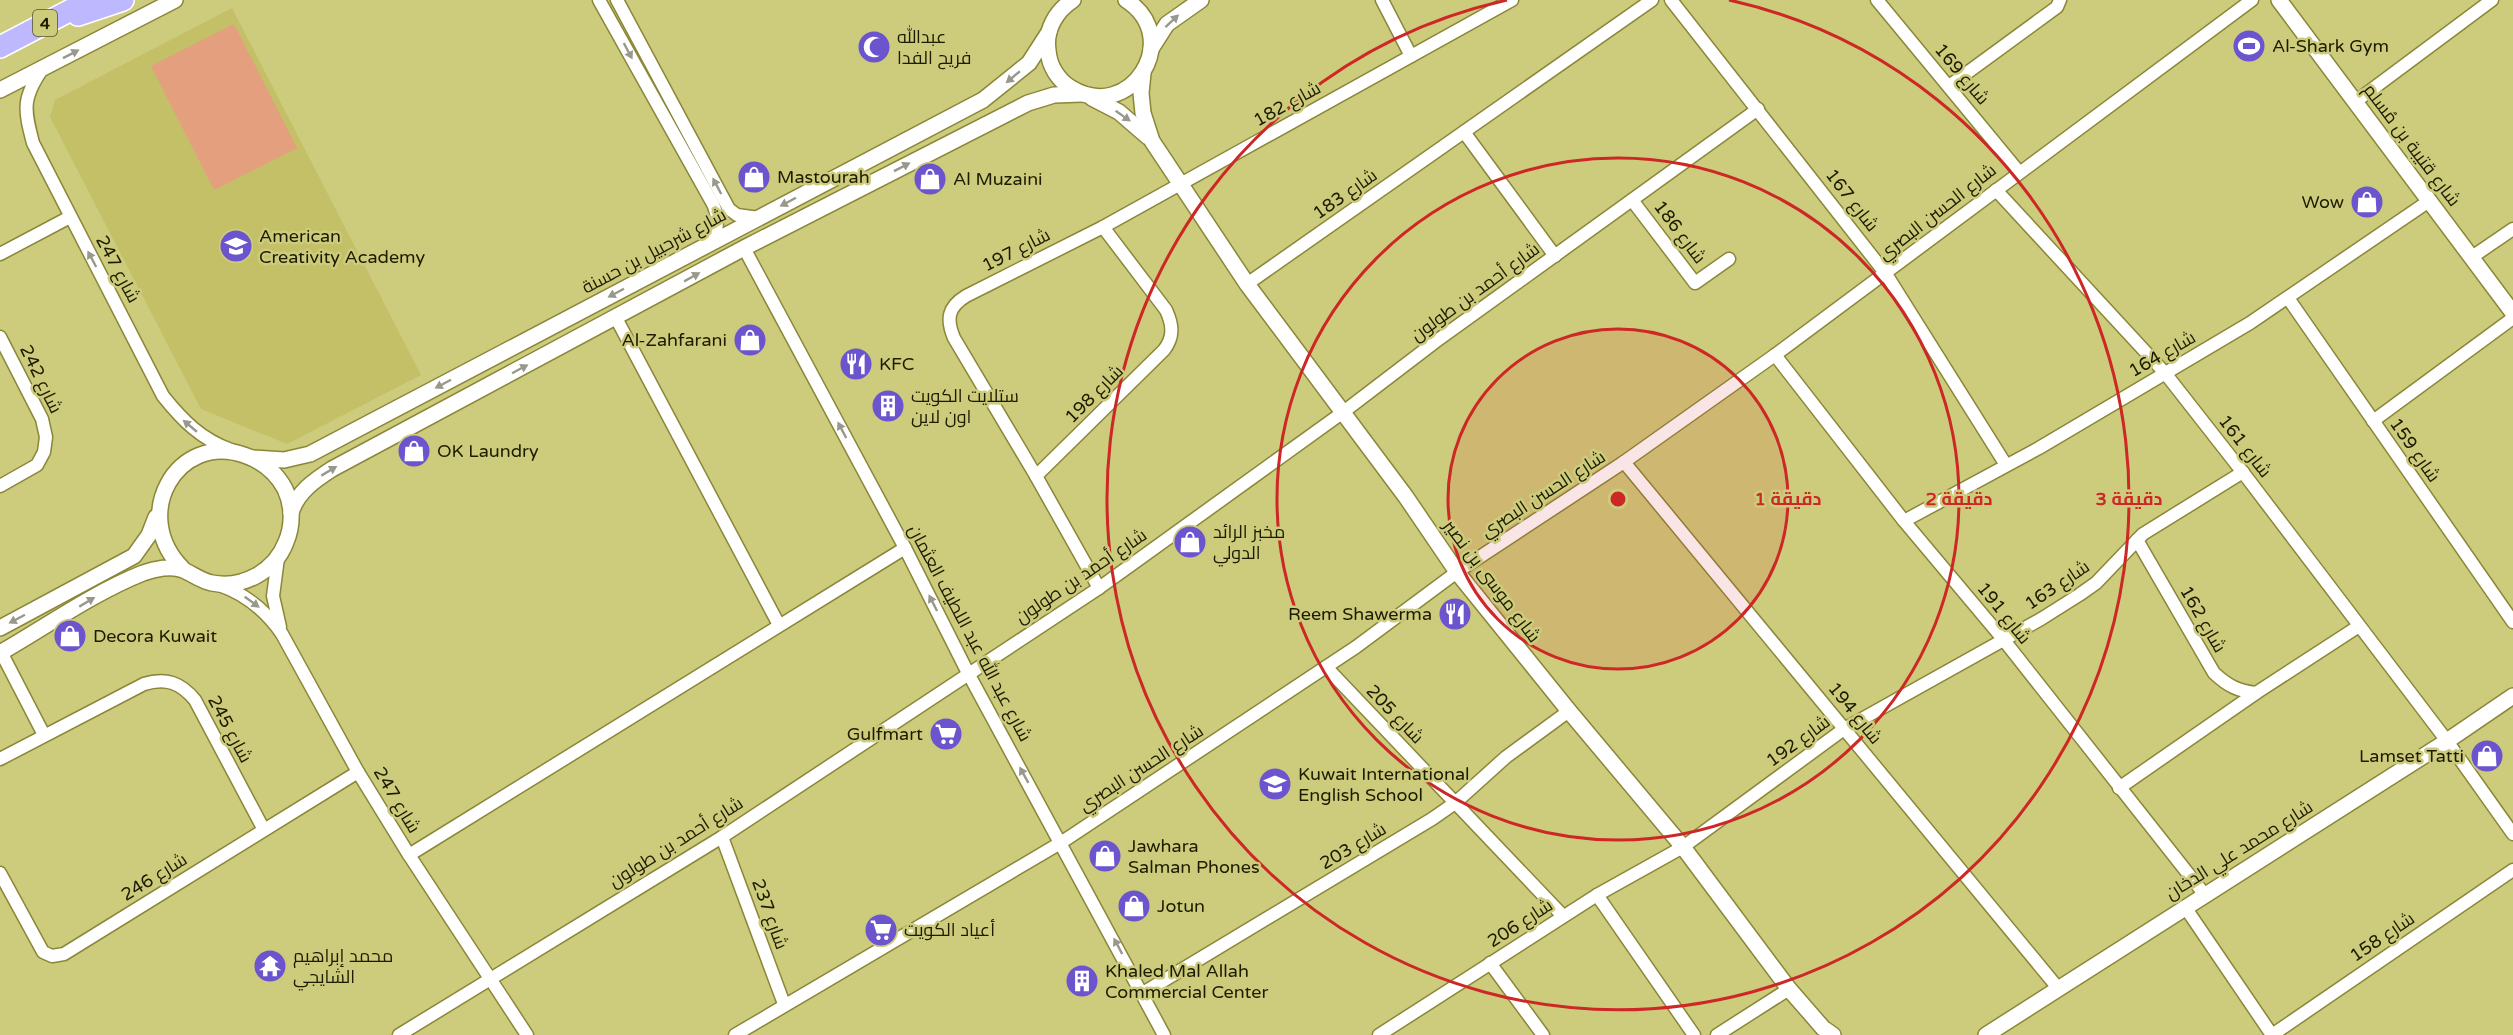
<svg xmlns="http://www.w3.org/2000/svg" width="2513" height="1035" font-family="'Varela Round',Cairo,sans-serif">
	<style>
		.built { fill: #c3c068 }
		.green { fill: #e39f7e }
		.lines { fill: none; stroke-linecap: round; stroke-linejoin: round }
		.minor-casing { stroke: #8a8738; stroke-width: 15 }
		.tertiary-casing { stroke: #8a8738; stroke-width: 18 }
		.trunk-casing { stroke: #fff; stroke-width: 24 }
		.minor { stroke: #fff; stroke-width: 12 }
		.tertiary { stroke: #fff; stroke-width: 15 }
		.trunk { stroke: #beb8fe; stroke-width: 21 }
		.oneway { fill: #99988c }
		.ring { fill: none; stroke: #cd2726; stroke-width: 3 }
		.labels { text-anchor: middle; stroke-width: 5; stroke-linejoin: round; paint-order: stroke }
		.shield { fill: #cdcb7c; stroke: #525025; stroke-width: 1.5 }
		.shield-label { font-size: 16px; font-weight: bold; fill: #1d1b00 }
		.poi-label { font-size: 18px; fill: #1d1b00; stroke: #cdcb7c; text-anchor: start }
		.street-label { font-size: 18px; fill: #1d1b00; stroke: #cdcb7c }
		.centre { fill: #cd2726; stroke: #cdcb7c; stroke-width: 3 }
		.ring-label { font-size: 18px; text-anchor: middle; font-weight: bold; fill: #cd2726; stroke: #cdcb7c; stroke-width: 5; stroke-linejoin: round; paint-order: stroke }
	</style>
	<rect width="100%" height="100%" fill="#cdcb7c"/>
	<polygon class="built" points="232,8 421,375 287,444 201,409 50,117 55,100"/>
	<polygon class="green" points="234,24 297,148 214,190 151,66"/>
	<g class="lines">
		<g class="minor-casing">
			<g id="minor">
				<path d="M599 0 713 204C719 218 719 230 710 243"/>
				<polyline points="617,0 729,209 737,215 759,218"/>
				<polyline points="1382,0 1411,56"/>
				<polyline points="1671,0 1886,274 2006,465"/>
				<polyline points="1877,0 2019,172"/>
				<path d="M43 68C22 98 24 109 33 143L163 396C183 421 201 439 231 450"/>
				<polyline points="1949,86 2057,7 2060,0"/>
				<polyline points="2355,102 2492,0"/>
				<polyline points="1464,132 1555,256"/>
				<polyline points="1996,190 2165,373 2248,479 2447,741 2513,834"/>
				<polyline points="1632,200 1695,283 1729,259"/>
				<polyline points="744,248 905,548 968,673 1164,1035"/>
				<polyline points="0,254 70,217"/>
				<polyline points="2472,257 2513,229"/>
				<polyline points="1247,284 1652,0"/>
				<polyline points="2288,298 2513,622"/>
				<polyline points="616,318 779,625"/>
				<polyline points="0,337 42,419 46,437 44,452 37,465 0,486"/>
				<polyline points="1775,355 1904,521 2003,639 2205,895"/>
				<polyline points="2373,421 2513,318"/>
				<polyline points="1624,462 2058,988"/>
				<path d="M1036 476 1164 350C1174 337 1173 325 1166 310L1103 227"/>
				<polyline points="1904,521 2039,448 2250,323 2429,201"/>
				<path d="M2137 540 2214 673C2228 686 2238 691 2256 693"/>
				<polyline points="278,558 273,596 280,627"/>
				<path d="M219 585C246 594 266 611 282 634L358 772 409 855 527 1035"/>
				<path d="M1099 588 1036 476 954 338C946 319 948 307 966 296L1103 227 1512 0"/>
				<polyline points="1,652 44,735"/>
				<polyline points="1326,667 1563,916"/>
				<path d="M0 759 144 684C166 677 181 683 195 700L264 830"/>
				<polyline points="2119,788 2256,693 2359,626"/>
				<polyline points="722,837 784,1004"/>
				<polyline points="409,855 905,548"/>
				<polyline points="0,873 43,952 52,956 64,954 358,772"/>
				<polyline points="1597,895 1694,1035"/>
				<polyline points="2185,907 2272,1035"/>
				<polyline points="1490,963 1543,1035"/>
				<polyline points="1143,993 1432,819 1455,803 1506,757 1569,711"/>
				<polyline points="399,1035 722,837 1099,588 1342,413 1435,342 1758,109"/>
				<polyline points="735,1035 1062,842 1356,647 1457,572 1624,462 1775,355 2252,0"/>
				<polyline points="1379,1035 1597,895 1683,847 1844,729 2041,619 2079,595 2096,583 2143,534 2243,472"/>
				<polyline points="1717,1035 1789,989"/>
				<polyline points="2272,1035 2513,870"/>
			</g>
		</g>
		<g class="tertiary-casing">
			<g id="tertiary">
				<path d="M1073 0C1056 11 1045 30 1048 50 1049 66 1058 80 1071 88 1130 124 1185 38 1126 0"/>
				<polyline points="2279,0 2513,313"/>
				<polyline points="1151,49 1167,24 1201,0"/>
				<polyline points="1143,73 1141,93 1143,113 1152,141 1247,284 1406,497 1457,572 1569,711 1683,847 1789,989 1823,1028 1833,1035"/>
				<polyline points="0,90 175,0"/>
				<polyline points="1092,98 1119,112 1148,137"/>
				<polyline points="252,458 284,460 310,454 983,100 1029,63 1049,32"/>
				<path d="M291 513C297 492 315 480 332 469L744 248 1028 103 1054 95 1082 94"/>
				<polyline points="0,628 134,556 149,535 156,517"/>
				<path d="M0 653C47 626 93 593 143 573 154 569 172 565 183 570 193 574 201 581 212 583 243 589 275 571 286 542 293 526 293 506 285 489 276 472 262 461 244 455 177 432 129 516 183 569"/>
				<polyline points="1986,1035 2447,741 2513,696"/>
			</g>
		</g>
		<g class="trunk-casing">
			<g id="trunk">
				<polyline points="78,15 123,0"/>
				<polyline points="0,47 90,0"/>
			</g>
		</g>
		<use href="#minor" class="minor"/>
		<use href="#tertiary" class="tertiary"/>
		<use href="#trunk" class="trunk"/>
	</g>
	<defs><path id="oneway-solid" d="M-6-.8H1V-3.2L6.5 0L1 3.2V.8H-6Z" transform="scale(1.5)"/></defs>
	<g class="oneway">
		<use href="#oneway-solid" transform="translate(1172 21) rotate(-43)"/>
		<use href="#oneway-solid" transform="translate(628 51) rotate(62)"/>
		<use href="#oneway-solid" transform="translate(71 54) rotate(-27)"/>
		<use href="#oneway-solid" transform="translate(1013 77) rotate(140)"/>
		<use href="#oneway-solid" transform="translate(1123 116) rotate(35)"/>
		<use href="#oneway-solid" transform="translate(902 167) rotate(-27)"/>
		<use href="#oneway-solid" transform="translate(717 186) rotate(-118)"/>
		<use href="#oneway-solid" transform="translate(788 202) rotate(152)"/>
		<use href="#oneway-solid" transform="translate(92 259) rotate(-118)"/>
		<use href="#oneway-solid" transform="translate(692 277) rotate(-29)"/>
		<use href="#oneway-solid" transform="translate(616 293) rotate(152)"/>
		<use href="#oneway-solid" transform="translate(520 369) rotate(-28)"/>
		<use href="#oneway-solid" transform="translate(443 384) rotate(152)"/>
		<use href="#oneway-solid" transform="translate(190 426) rotate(-140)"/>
		<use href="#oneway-solid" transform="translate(842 430) rotate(-118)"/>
		<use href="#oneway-solid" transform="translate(329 471) rotate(-31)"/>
		<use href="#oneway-solid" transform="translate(87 602) rotate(-31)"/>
		<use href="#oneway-solid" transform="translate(252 602) rotate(36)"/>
		<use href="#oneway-solid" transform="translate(933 603) rotate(-117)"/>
		<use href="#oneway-solid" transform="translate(17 619) rotate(152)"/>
		<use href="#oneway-solid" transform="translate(1024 775) rotate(-119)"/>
		<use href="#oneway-solid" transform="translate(1118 946) rotate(-118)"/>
	</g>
	<circle cx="1618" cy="499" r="170" fill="#cd2726" fill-opacity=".12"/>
	<g class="ring">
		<circle cx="1618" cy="499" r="170"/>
		<circle cx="1618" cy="499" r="341"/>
		<path d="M1729 0A511 511 0 1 1 1507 0"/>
	</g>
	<defs>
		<g id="stadium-disc" transform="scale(1.725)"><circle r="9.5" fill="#6b54ce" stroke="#cdcb7c"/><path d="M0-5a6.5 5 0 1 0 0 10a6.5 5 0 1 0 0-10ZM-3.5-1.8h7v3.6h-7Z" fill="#fff"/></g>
		<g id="mosque-disc" transform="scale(1.725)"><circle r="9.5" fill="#6b54ce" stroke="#cdcb7c"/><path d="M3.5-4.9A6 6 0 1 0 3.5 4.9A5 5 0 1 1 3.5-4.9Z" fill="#fff"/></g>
		<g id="shop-disc" transform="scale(1.725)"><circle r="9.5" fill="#6b54ce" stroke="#cdcb7c"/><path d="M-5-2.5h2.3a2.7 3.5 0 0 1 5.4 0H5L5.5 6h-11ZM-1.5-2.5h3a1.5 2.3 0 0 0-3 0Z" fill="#fff"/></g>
		<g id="school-disc" transform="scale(1.725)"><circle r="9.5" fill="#6b54ce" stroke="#cdcb7c"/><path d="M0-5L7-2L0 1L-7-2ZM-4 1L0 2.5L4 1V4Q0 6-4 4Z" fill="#fff"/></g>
		<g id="restaurant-disc" transform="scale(1.725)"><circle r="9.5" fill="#6b54ce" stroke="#cdcb7c"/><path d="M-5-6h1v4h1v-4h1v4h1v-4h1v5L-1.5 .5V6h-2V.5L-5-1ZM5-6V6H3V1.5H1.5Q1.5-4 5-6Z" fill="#fff"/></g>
		<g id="building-disc" transform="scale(1.725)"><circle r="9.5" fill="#6b54ce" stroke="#cdcb7c"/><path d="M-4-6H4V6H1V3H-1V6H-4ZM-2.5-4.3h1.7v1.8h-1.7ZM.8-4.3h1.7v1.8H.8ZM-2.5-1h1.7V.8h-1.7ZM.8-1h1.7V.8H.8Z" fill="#fff"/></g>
		<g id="supermarket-disc" transform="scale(1.725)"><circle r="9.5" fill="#6b54ce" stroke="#cdcb7c"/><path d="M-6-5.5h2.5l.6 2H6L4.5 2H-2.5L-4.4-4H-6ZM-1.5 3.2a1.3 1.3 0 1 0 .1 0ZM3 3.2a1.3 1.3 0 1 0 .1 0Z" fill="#fff"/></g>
		<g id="temple-disc" transform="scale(1.725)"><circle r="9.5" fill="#6b54ce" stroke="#cdcb7c"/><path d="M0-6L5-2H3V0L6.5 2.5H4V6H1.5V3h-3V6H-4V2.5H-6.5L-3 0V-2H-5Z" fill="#fff"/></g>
	</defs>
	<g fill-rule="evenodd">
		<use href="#stadium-disc" x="2249" y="46"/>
		<use href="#mosque-disc" x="874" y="47"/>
		<use href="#shop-disc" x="754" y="177"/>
		<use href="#shop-disc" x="930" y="179"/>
		<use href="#shop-disc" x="2367" y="202"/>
		<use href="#school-disc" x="236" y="246"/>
		<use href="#shop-disc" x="750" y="340"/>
		<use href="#restaurant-disc" x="856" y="364"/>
		<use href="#building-disc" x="888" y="406"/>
		<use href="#shop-disc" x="414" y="451"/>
		<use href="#shop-disc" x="1190" y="542"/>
		<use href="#restaurant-disc" x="1455" y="614"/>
		<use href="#shop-disc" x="70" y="636"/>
		<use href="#supermarket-disc" x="946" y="734"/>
		<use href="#shop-disc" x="2487" y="756"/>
		<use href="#school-disc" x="1275" y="784"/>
		<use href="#shop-disc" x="1105" y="856"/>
		<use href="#shop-disc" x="1134" y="906"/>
		<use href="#supermarket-disc" x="881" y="930"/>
		<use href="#temple-disc" x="270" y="966"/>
		<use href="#building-disc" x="1082" y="981"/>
	</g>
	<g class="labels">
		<rect class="shield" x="33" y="10" width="24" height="26" rx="4.5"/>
		<g class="shield-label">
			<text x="45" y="29">4</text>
		</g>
		<g class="poi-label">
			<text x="897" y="43">عبدالله<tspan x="897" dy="21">فريح الفدا</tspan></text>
			<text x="2272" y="52">Al-Shark Gym</text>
			<text x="777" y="183">Mastourah</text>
			<text x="953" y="185">Al Muzaini</text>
			<text x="2344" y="208" text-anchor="end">Wow</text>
			<text x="259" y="242">American<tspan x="259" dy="21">Creativity Academy</tspan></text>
			<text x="727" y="346" text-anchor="end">Al-Zahfarani</text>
			<text x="879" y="370">KFC</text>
			<text x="911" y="402">ستلايت الكويت<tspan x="911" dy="21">اون لاين</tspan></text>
			<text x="437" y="457">OK Laundry</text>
			<text x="1213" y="538">مخبز الرائد<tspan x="1213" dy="21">الدولي</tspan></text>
			<text x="1432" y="620" text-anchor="end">Reem Shawerma</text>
			<text x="93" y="642">Decora Kuwait</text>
			<text x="923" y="740" text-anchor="end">Gulfmart</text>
			<text x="2464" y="762" text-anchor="end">Lamset Tatti</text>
			<text x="1298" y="780">Kuwait International<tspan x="1298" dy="21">English School</tspan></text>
			<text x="1128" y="852">Jawhara<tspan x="1128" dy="21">Salman Phones</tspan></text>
			<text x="1157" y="912">Jotun</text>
			<text x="904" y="936">أعياد الكويت</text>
			<text x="293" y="962">محمد إبراهيم<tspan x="293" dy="21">الشايجي</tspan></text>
			<text x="1105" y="977">Khaled Mal Allah<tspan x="1105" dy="21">Commercial Center</tspan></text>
		</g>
		<g class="street-label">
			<text transform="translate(1962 74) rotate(50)" y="6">شارع 169</text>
			<text transform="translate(1287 104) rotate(-29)" y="6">شارع 182</text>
			<text transform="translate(2412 145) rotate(53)" y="6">شارع قتيبة بن مُسلم</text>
			<text transform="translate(1345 194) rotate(-35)" y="6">شارع 183</text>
			<text transform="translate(1852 200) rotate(52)" y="6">شارع 167</text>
			<text transform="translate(1937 212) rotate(-38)" y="6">شارع الحسن البصري</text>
			<text transform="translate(1680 232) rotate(53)" y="6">شارع 186</text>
			<text transform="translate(1016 250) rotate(-27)" y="6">شارع 197</text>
			<text transform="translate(654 251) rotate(-28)" y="6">شارع شرحبيل بن حسنة</text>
			<text transform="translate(118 269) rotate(62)" y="6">شارع 247</text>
			<text transform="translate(1475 292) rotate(-36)" y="6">شارع أحمد بن طولون</text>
			<text transform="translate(2162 354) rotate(-30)" y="6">شارع 164</text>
			<text transform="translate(41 379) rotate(64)" y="6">شارع 242</text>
			<text transform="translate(1094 394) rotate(-45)" y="6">شارع 198</text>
			<text transform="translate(2245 446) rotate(52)" y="6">شارع 161</text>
			<text transform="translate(2415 450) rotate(55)" y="6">شارع 159</text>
			<text transform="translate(1543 494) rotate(-33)" y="6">شارع الحسن البصري</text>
			<text transform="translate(1081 576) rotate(-34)" y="6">شارع أحمد بن طولون</text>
			<text transform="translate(1492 581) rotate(53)" y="6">شارع موسى بن نصير</text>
			<text transform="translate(2057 585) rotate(-34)" y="6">شارع 163</text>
			<text transform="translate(2004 613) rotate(51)" y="6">شارع 191</text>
			<text transform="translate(2203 619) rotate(60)" y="6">شارع 162</text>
			<text transform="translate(970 633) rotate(62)" y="6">شارع عبد الله عبد اللطيف العثمان</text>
			<text transform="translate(1855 713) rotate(51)" y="6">شارع 194</text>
			<text transform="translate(1395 714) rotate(46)" y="6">شارع 205</text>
			<text transform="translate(230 729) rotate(62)" y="6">شارع 245</text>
			<text transform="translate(1798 741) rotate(-36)" y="6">شارع 192</text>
			<text transform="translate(1141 768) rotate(-33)" y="6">شارع الحسن البصري</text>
			<text transform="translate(397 800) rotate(59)" y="6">شارع 247</text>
			<text transform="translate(676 842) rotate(-32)" y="6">شارع أحمد بن طولون</text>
			<text transform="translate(1353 846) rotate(-31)" y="6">شارع 203</text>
			<text transform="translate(2239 850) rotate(-32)" y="6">شارع محمد علي الدخان</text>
			<text transform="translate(154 877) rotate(-32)" y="6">شارع 246</text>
			<text transform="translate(770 914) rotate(70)" y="6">شارع 237</text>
			<text transform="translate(1520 923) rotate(-33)" y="6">شارع 206</text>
			<text transform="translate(2382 937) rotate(-34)" y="6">شارع 158</text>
		</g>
	</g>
	<circle cx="1618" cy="499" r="9" class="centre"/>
	<g class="ring-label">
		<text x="1788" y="505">1 دقيقة</text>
		<text x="1959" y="505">2 دقيقة</text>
		<text x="2129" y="505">3 دقيقة</text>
	</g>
</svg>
